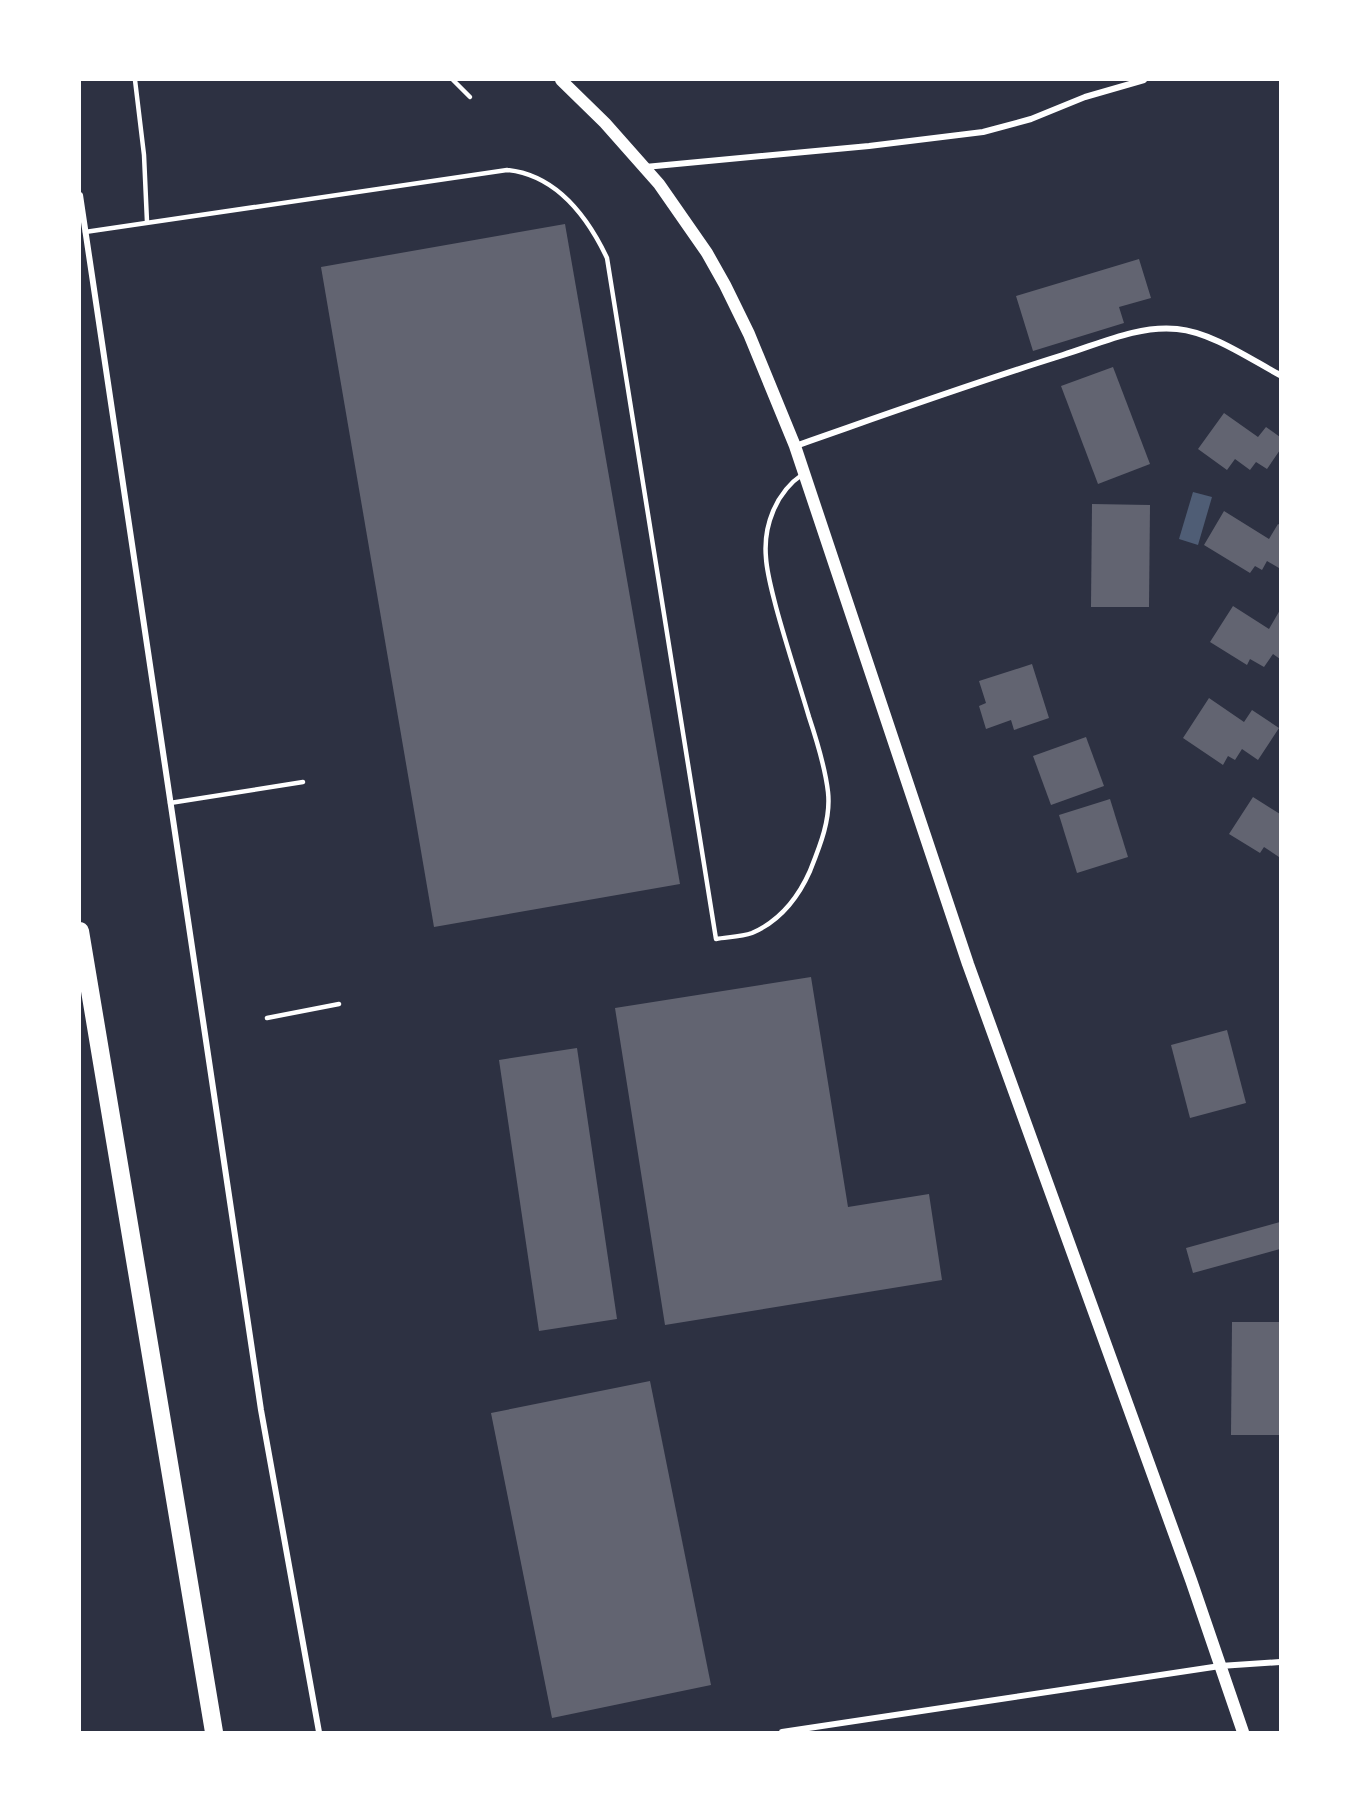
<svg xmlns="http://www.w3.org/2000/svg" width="1360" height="1812" font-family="Commissioner,sans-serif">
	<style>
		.water { fill: #4f5d75 }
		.building { fill: #626471 }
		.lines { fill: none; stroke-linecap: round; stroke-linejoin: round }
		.service { stroke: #fff; stroke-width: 4.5 }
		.minor { stroke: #fff; stroke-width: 6 }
		.secondary { stroke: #fff; stroke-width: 12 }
		.motorway { stroke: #fff; stroke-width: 18 }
	</style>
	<rect width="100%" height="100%" fill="#2d3142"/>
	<polygon class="water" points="1193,492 1212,497 1198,545 1179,539"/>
	<g class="building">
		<polygon points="565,224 680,884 434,927 321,267"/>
		<polygon points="1139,259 1151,298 1119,307 1124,323 1033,351 1016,296"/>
		<polygon points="1113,367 1150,464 1098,484 1061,386"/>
		<polygon points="1224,413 1258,437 1266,427 1280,437 1280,450 1267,469 1256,462 1250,470 1235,459 1227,470 1198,449"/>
		<polygon points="1092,504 1150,505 1149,607 1091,607"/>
		<polygon points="1224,511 1269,539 1278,524 1280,525 1279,568 1267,561 1262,570 1255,566 1250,573 1204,545"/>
		<polygon points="1233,606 1269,629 1280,610 1280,659 1273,654 1264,667 1250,659 1247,665 1210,642"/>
		<polygon points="1032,664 1049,718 1014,730 1011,720 986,729 979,706 986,703 979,681"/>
		<polygon points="1209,698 1244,722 1252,710 1279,728 1258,760 1242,749 1235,760 1228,756 1223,765 1183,738"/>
		<polygon points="1086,737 1104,786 1051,805 1033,756"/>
		<polygon points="1253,797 1280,814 1280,854 1279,857 1264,847 1260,853 1229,834"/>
		<polygon points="1110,799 1128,857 1077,873 1059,815"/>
		<polygon points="811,977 848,1207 929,1194 942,1280 665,1325 615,1008"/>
		<polygon points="1227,1030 1246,1103 1190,1118 1171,1045"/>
		<polygon points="577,1048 617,1319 539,1331 499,1060"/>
		<polygon points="1280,1222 1280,1249 1193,1273 1186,1248"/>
		<polygon points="1232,1322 1280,1322 1280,1435 1231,1435"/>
		<polygon points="650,1381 711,1685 552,1718 491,1413"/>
	</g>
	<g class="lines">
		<g class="service">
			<polyline points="135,80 144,155 147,222"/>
			<polyline points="453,80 470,97"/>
			<path d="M85 232 507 170C556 175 587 216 607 258L716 939C727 937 741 937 752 933 780 921 798 898 810 871 820 846 831 819 828 792 825 766 817 741 809 717 798 680 786 644 776 607 772 591 767 574 766 558 763 526 776 492 803 474"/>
			<polyline points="170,803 303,782"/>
			<polyline points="267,1018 339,1004"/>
		</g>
		<g class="minor">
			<polyline points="645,167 869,146 983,132 1031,119 1085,97 1144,80"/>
			<polyline points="80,195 261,1410 319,1732"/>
			<path d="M795 446C884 415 973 383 1063 355 1099 344 1138 325 1177 329 1211 332 1250 359 1280 375"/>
			<polyline points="782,1732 1220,1666 1280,1662"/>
		</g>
		<polyline class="secondary" points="561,80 605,123 659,184 707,253 725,285 749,334 795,446 968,964 1191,1580 1243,1732"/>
		<polyline class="motorway" points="80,931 214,1732"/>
	</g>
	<rect width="1360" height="1812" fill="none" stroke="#ffffff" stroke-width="162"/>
</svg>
